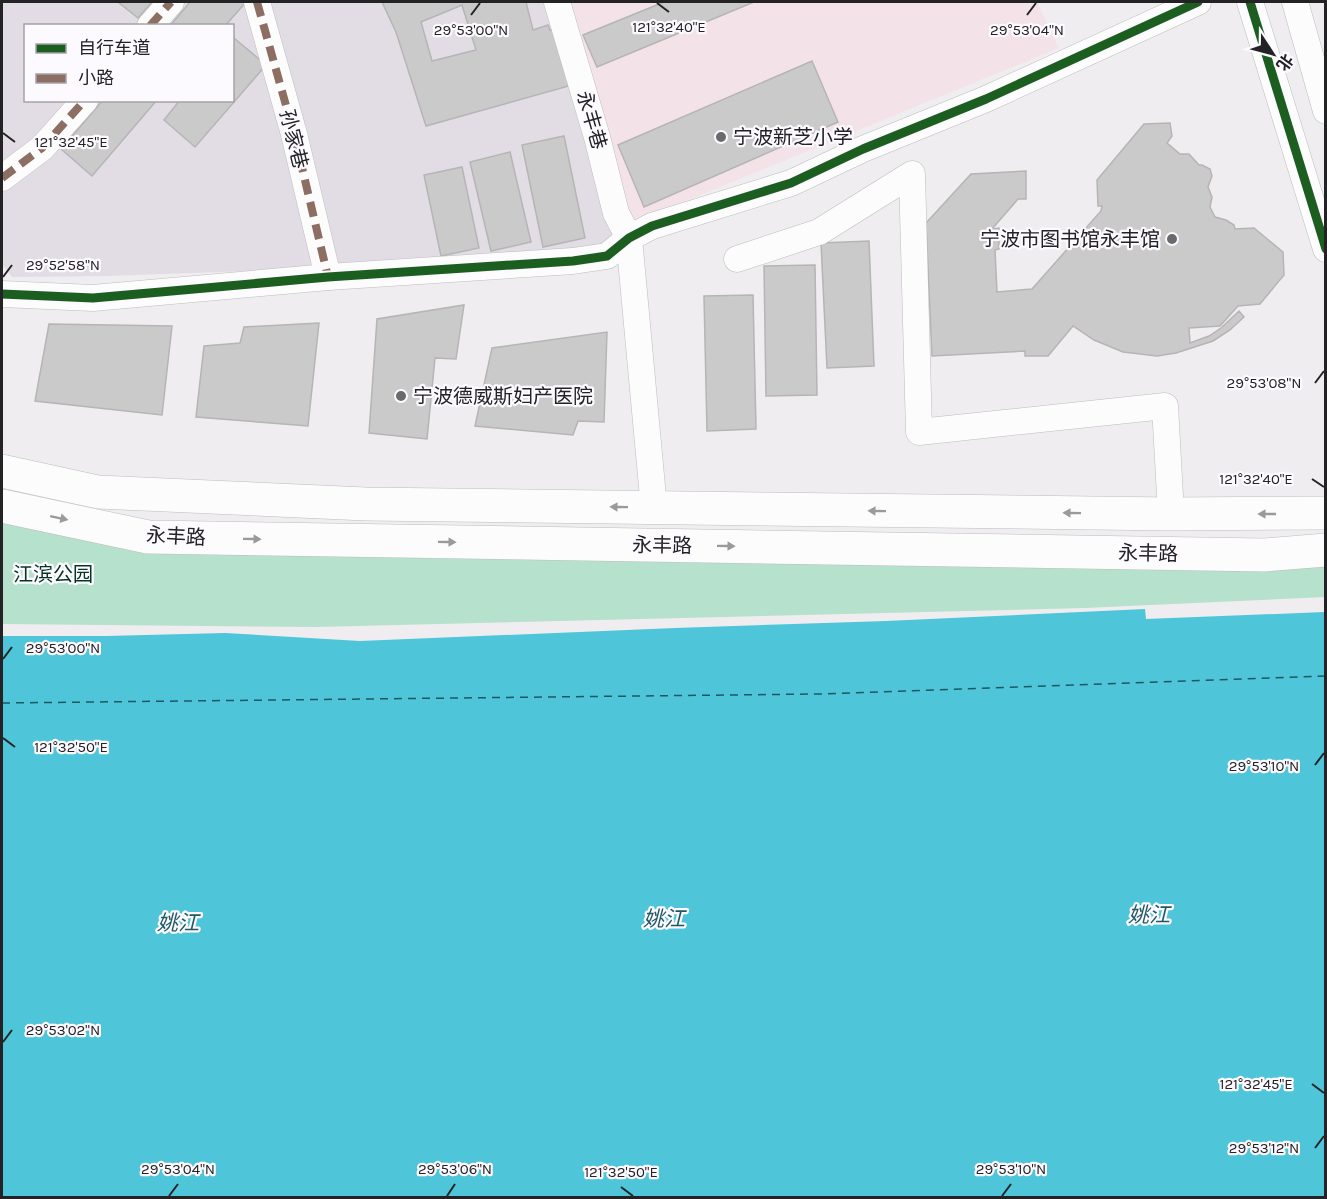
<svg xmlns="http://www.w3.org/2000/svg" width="1327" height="1199" font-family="Karla,'Noto Sans SC',sans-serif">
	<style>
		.built { fill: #e2dde5; fill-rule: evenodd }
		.education { fill: #f3e3e8 }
		.green { fill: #b6e1cc }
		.water { fill: #4ec5d8 }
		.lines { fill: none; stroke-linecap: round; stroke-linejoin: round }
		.ferry { stroke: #1e5863; stroke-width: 1.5; stroke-dasharray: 8 6; stroke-linecap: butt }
		.building { fill: #cbcacb; stroke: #b6b4b5; stroke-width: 1.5; fill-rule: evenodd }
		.minor-casing { stroke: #bdbcbd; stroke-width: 27 }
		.major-casing { stroke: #bdbcbd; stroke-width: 34 }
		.minor { stroke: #fdfcfd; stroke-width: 26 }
		.major { stroke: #fdfcfd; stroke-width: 33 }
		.quiet { stroke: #8d6e63; stroke-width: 8; stroke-dasharray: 15 8; stroke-linecap: butt }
		.cycleway-casing { stroke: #fcf9ff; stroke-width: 13 }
		.cycleway { stroke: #1b5e20; stroke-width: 9 }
		.oneway { fill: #9b9a9b }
		.ticks { fill: none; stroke: #232224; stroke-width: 2 }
		.poi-dot { fill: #6a696b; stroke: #fcf9ff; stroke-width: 2 }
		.labels { text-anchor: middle; stroke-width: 4.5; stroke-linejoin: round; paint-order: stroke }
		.street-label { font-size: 20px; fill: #232224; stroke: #fcf9ff }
		.poi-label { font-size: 20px; fill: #232224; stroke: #fcf9ff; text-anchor: start }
		.park-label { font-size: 20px; fill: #053421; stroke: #fcf9ff }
		.water-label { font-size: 21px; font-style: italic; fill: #1e5863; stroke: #fcf9ff }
		.ticks-label { font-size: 15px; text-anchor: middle; fill: #232224; stroke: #fcf9ff; stroke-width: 4.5; stroke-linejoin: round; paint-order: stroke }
	</style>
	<rect width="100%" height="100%" fill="#efedf0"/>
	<path class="built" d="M2 2H554L618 231 612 244 579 253 331 268 107 276 12 277 2 264ZM26 26H232V100H26Z"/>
	<polygon class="education" points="563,2 1037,2 1059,48 625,226"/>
	<polygon class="green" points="2,512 108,534 1325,547 1325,597 1085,608 316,627 2,624"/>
	<polygon class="water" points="1145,609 1146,619 1325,612 1325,1197 2,1197 2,636 106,636 225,633 360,641 675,628 886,621"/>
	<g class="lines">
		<polyline class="ferry" points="2,703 819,694 1326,676"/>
	</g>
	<g class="building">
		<polygon points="118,2 152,2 138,18"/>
		<polygon points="190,2 246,2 225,26 170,26"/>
		<path d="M382 2H526L533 30 548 25 550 30 557 28 572 85 426 126 396 32ZM462 5 476 50 432 61 421 22Z"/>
		<polygon points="664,2 754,2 597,67 583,35"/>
		<polygon points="234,38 266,65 195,147 164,120 180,100 232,100 232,40"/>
		<polygon points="812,61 838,122 644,207 618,145"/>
		<polygon points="103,100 157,100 92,176 61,149"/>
		<polygon points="1170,123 1172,136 1167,143 1180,154 1189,154 1199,165 1202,165 1210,169 1212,176 1208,187 1212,197 1210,207 1215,217 1226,220 1234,225 1235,229 1254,228 1283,252 1284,275 1260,304 1238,306 1220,326 1189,328 1190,343 1209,336 1221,328 1239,311 1244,317 1230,330 1213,341 1176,353 1157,356 1123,352 1094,340 1073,326 1048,356 1025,356 1025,351 932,356 926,223 971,174 1026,171 1026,199 1018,199 992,229 999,228 999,249 995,250 997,292 1032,289 1101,211 1102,206 1098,206 1097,180 1144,124"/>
		<polygon points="564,136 585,238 543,247 522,145"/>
		<polygon points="510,152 531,242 491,251 470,162"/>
		<polygon points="462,167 479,248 441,256 424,175"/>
		<polygon points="869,241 874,366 827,368 821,243"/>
		<polygon points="815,265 817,395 766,396 764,266"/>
		<polygon points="753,295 756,429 707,431 704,296"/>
		<polygon points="464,305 456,359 435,358 427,439 369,433 377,319"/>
		<polygon points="319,323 308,426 196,417 204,346 240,343 244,327"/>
		<polygon points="49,324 172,326 162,415 35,401"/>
		<polygon points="607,332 604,422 578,421 573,435 475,426 492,348"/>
	</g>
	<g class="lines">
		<g class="minor-casing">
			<g id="minor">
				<polyline points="257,2 294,134 328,277"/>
				<polyline points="557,2 597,137 616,213 629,238 654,508"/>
				<polyline points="1250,2 1326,249"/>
				<polyline points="1295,2 1326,111"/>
				<polyline points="150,26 171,2"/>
				<polyline points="2,178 42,148 85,100"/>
				<polyline points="737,259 819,232 912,174 919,432 1165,406 1171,514"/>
				<polyline points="2,294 93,298 328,277 573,261 607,256 629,238 652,226 791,183 863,149 986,99 1198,2"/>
			</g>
		</g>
		<g class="major-casing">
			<g id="major">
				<polyline points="2,471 98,492 366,504 1171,514 1326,513"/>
				<polyline points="2,506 148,537 1264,555 1326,550"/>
			</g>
		</g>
		<use href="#minor" class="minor"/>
		<use href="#major" class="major"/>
		<g class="quiet">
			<polyline points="257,2 294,134 328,277"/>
			<polyline points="150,26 171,2"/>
			<polyline points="2,178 42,148 85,100"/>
		</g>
		<g class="cycleway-casing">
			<g id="cycleway">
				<polyline points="1250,2 1326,249"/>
				<polyline points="2,294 93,298 328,277 573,261 607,256 629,238 652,226 791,183 863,149 986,99 1198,2"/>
			</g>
		</g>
		<use href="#cycleway" class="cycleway"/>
	</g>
	<defs><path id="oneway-solid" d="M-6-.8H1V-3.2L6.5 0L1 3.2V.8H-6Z" transform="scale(1.5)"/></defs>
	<g class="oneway">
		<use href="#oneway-solid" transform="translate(619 507) rotate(-179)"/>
		<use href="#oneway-solid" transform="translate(877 511) rotate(-179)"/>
		<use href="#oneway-solid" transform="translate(1072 513) rotate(-179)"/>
		<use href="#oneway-solid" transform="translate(1267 514) rotate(180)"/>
		<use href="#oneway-solid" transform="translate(59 518) rotate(12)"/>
		<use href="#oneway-solid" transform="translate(252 539) rotate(1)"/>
		<use href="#oneway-solid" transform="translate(447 542) rotate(1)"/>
		<use href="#oneway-solid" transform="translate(726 546) rotate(1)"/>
	</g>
	<path class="ticks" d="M657 3 669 12M471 15 480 3M1027 15 1036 3M3 133 15 142M3 277 12 265M1315 383 1324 371M1312 479 1324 487M3 659 12 647M3 738 15 747M1315 765 1324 753M3 1042 12 1030M1312 1084 1324 1093M1315 1148 1324 1136M621 1187 633 1196M169 1196 178 1184M447 1196 455 1184M1002 1196 1011 1184"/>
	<g class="poi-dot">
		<circle cx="721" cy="137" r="6"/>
		<circle cx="1172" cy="239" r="6"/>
		<circle cx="401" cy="396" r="6"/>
	</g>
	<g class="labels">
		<g class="street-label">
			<text transform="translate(592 120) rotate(74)" y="7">永丰巷</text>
			<text transform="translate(294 139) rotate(76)" y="7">孙家巷</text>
			<text transform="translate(176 536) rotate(3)" y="7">永丰路</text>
			<text transform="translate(662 545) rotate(1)" y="7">永丰路</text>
			<text transform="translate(1148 553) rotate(1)" y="7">永丰路</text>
		</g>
		<g class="poi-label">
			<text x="733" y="144">宁波新芝小学</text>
			<text x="1160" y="246" text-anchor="end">宁波市图书馆永丰馆</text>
			<text x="413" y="403">宁波德威斯妇产医院</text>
		</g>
		<g class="park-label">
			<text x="53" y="581">江滨公园</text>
		</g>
		<g class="water-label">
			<text x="1149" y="922">姚江</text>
			<text x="664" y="926">姚江</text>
			<text x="178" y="930">姚江</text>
		</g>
	</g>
	<g class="ticks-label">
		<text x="669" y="32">121°32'40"E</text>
		<text x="471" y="35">29°53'00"N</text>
		<text x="1027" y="35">29°53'04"N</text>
		<text x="71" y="147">121°32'45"E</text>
		<text x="63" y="270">29°52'58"N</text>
		<text x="1264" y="388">29°53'08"N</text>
		<text x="1256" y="484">121°32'40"E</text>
		<text x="63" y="653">29°53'00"N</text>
		<text x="71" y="752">121°32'50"E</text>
		<text x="1264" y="771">29°53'10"N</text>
		<text x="63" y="1035">29°53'02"N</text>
		<text x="1256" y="1089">121°32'45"E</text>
		<text x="1264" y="1153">29°53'12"N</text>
		<text x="178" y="1174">29°53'04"N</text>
		<text x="455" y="1174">29°53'06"N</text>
		<text x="1011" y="1174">29°53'10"N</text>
		<text x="621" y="1177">121°32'50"E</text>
	</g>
	<rect width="1327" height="1199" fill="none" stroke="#232224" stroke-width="6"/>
	<rect x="24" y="24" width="210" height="78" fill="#fcf9ff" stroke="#a5a3a7" stroke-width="1.5"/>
	<rect x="36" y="44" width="30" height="9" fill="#1b5e20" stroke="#a5a3a7" stroke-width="1.5"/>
	<text x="78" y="54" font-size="18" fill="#232224">自行车道</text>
	<rect x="36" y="74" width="30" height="9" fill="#8d6e63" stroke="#a5a3a7" stroke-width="1.5"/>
	<text x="78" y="84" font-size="18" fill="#232224">小路</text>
	<g transform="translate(1273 54) rotate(126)" stroke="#fcf9ff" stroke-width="4.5" paint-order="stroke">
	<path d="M0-4.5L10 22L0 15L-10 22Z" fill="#232224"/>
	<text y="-9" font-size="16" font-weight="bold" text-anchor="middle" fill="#232224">北</text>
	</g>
</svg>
